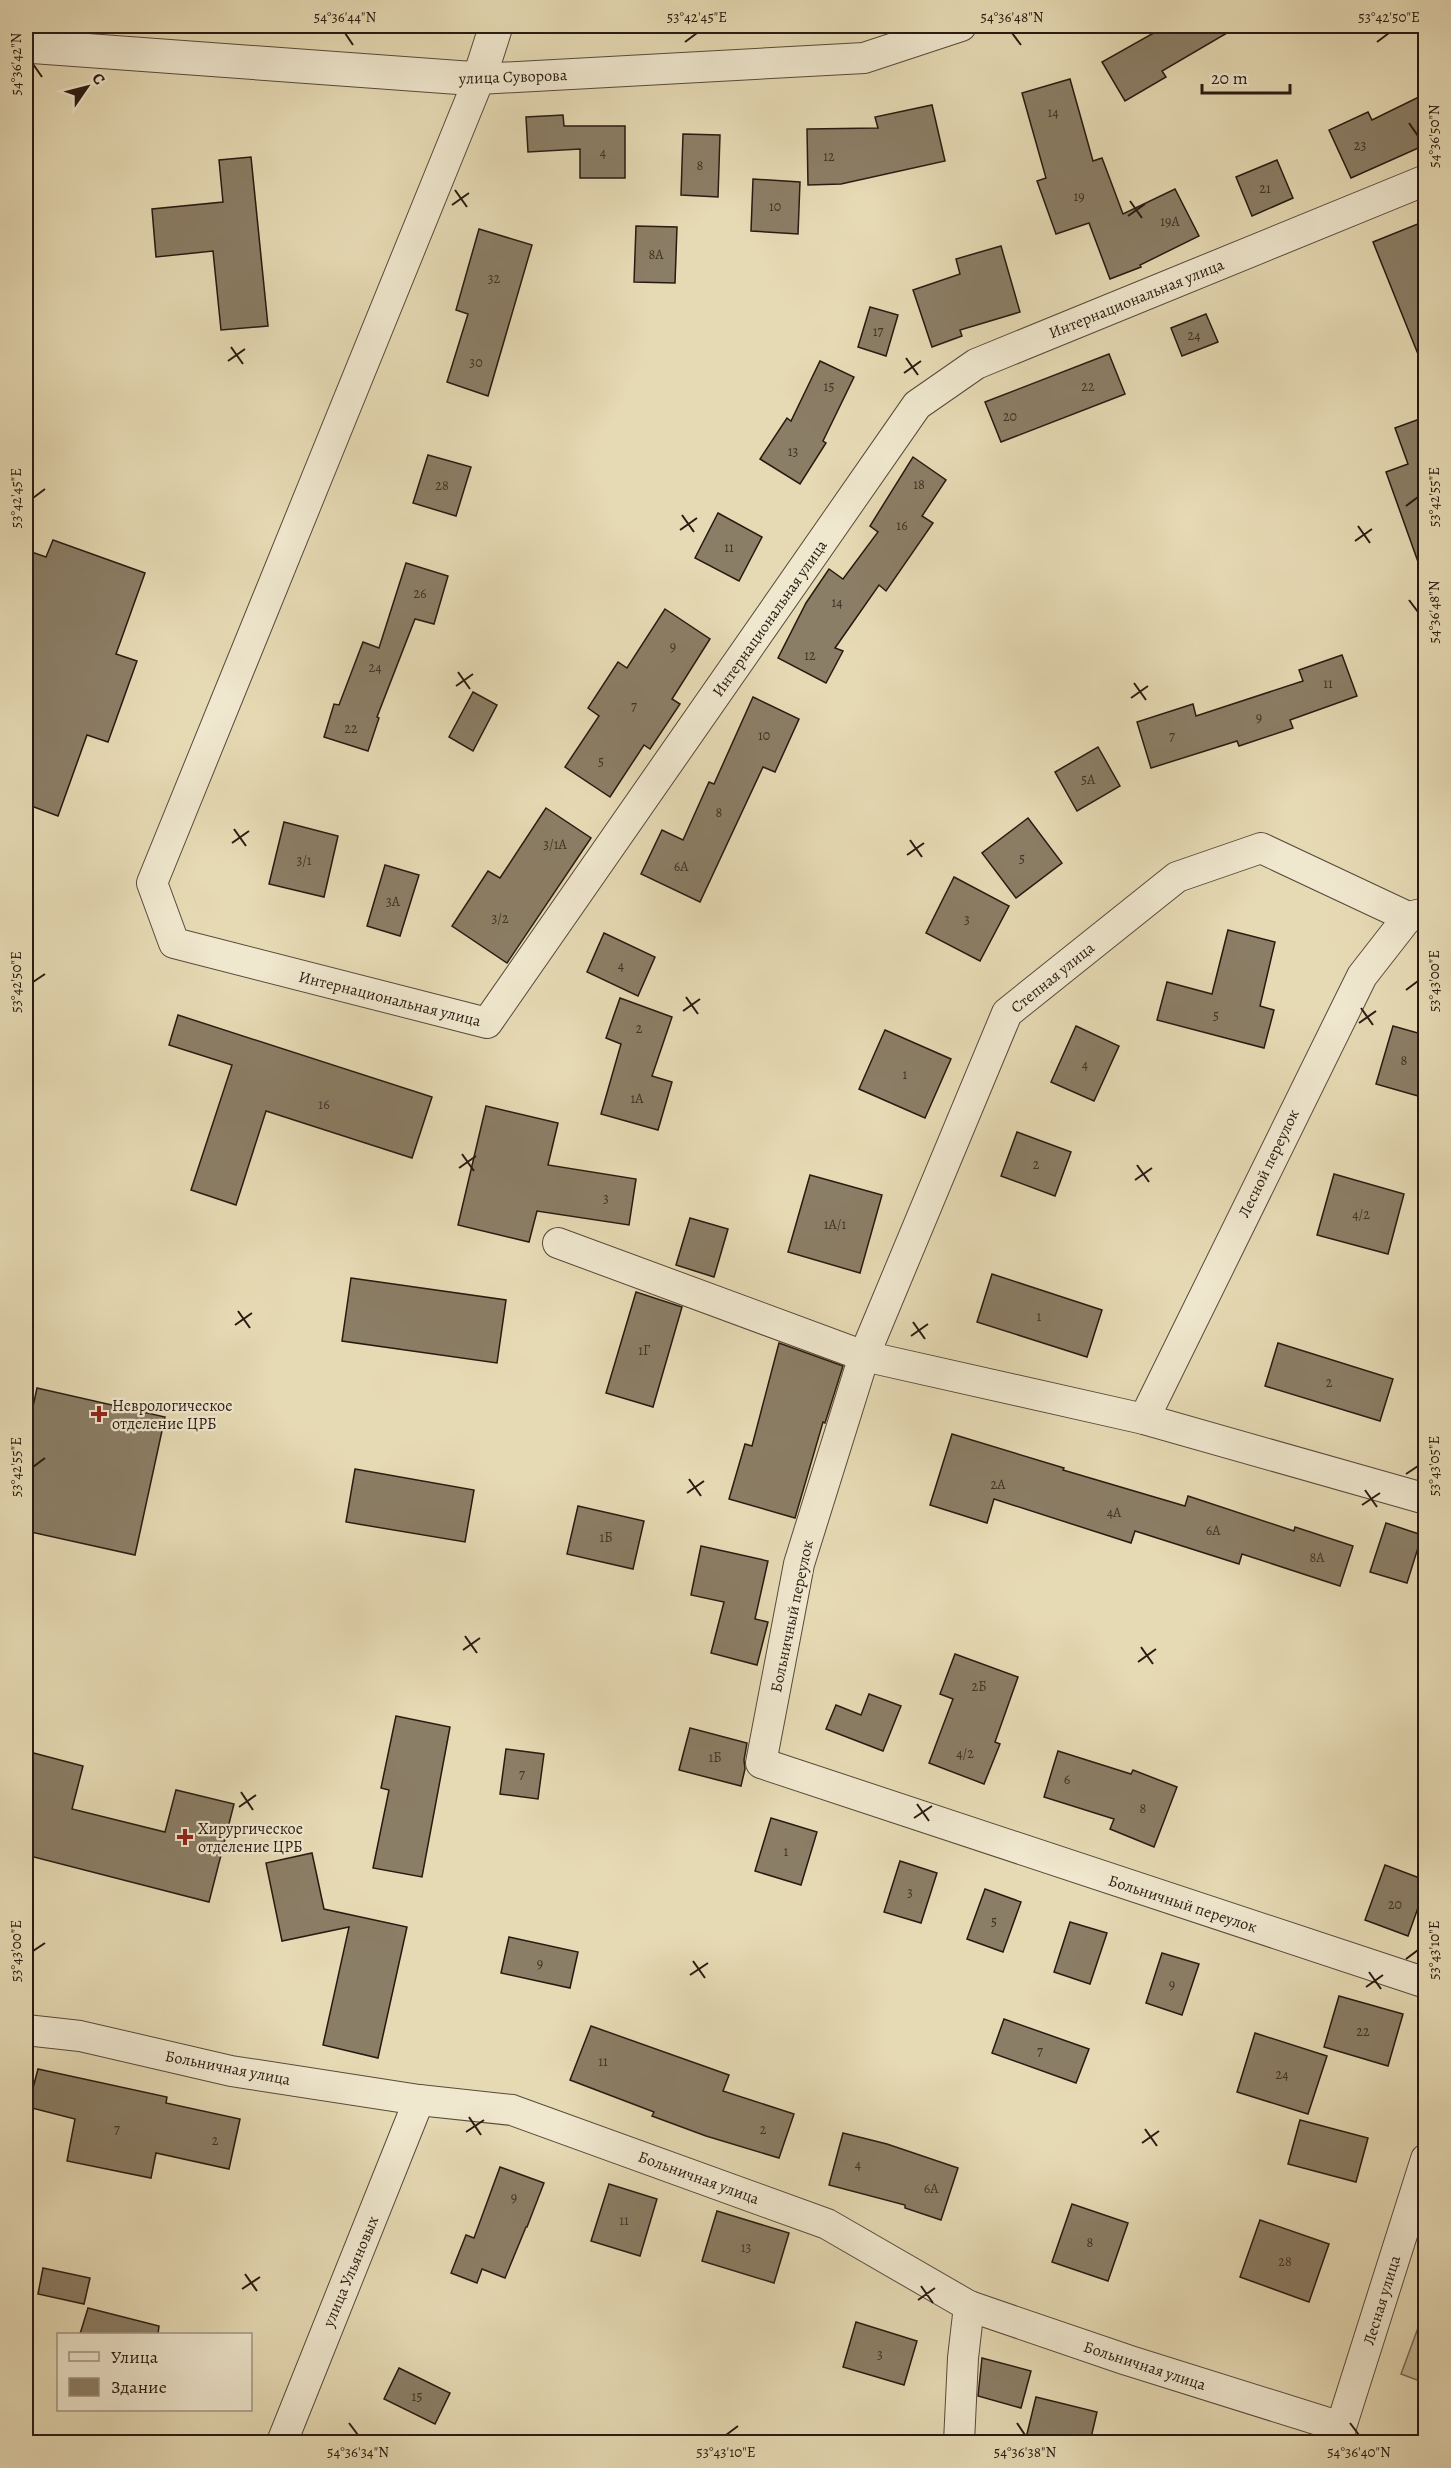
<svg xmlns="http://www.w3.org/2000/svg" width="1451" height="2468" font-family="Alegreya,serif">
	<style>
		.green { fill: #c6b998; stroke: #786a54; stroke-width: 1.5 }
		.building { fill: #8b7e66; stroke: #291a11; stroke-width: 1.5 }
		.lines { fill: none; stroke-linecap: round; stroke-linejoin: round }
		.minor-casing { stroke: #584a3a; stroke-width: 32 }
		.tertiary-casing { stroke: #584a3a; stroke-width: 35 }
		.minor { stroke: #efe7ce; stroke-width: 30 }
		.tertiary { stroke: #efe7ce; stroke-width: 33 }
		.ticks { fill: none; stroke: #291a11; stroke-width: 2 }
		.poi-dot { fill: #8f2418; stroke: #efe7ce; stroke-width: 2 }
		.labels { text-anchor: middle; stroke-width: 4.5; stroke-linejoin: round; paint-order: stroke }
		.number-label { font-size: 14px; fill: #423326 }
		.street-label { font-size: 16px; fill: #291a11; stroke: #efe7ce }
		.poi-label { font-size: 16px; fill: #291a11; stroke: #efe7ce; text-anchor: start }
		.neatline { fill: none; stroke: #291a11; stroke-width: 2 }
		.ticks-label { font-size: 15px; text-anchor: middle; fill: #291a11 }
	</style>
	<rect width="100%" height="100%" fill="#e6dab4"/>
	<filter id="stains"><feTurbulence type="fractalNoise" baseFrequency=".00333" numOctaves="4"/><feColorMatrix values="0 0 0 0 .2 0 0 0 0 .09 0 0 0 0 .02 0 0 0 .5 -.17"/></filter>
	<radialGradient id="worn" r=".72"><stop offset=".6" stop-color="#630" stop-opacity="0"/><stop offset="1" stop-color="#630" stop-opacity=".3"/></radialGradient>
	<polygon class="green" points="1425,2309 1425,2383 1401,2374"/>
	<g class="building">
		<polygon points="1166,26 1239,26 1162,71 1166,77 1125,101 1102,62"/>
		<polygon points="1070,79 1093,161 1102,158 1123,214 1175,189 1199,236 1140,265 1141,267 1110,279 1089,223 1056,234 1037,181 1046,178 1022,93"/>
		<polygon points="1425,94 1425,145 1351,178 1329,130 1368,112 1372,120"/>
		<polygon points="932,105 945,161 841,184 808,185 807,129 878,128 875,117"/>
		<polygon points="563,115 564,126 625,126 625,178 580,178 580,149 528,152 526,117"/>
		<polygon points="683,134 720,135 718,197 681,195"/>
		<polygon points="251,157 268,326 221,330 213,251 156,257 152,209 223,202 219,160"/>
		<polygon points="1277,160 1293,198 1252,216 1236,177"/>
		<polygon points="753,179 800,182 798,234 751,231"/>
		<polygon points="1425,221 1425,369 1424,369 1373,242"/>
		<polygon points="636,226 677,227 675,283 634,282"/>
		<polygon points="479,229 532,245 488,396 447,382 468,314 456,310"/>
		<polygon points="1001,246 1020,312 960,330 962,336 932,347 913,290 960,274 956,259"/>
		<polygon points="870,307 898,315 886,356 858,347"/>
		<polygon points="1206,314 1218,342 1182,356 1171,328"/>
		<polygon points="1109,354 1125,394 1001,442 985,402"/>
		<polygon points="820,361 854,377 823,441 826,443 800,484 760,459 787,418 791,421"/>
		<polygon points="1425,417 1425,572 1422,573 1386,472 1408,464 1395,428"/>
		<polygon points="428,455 471,467 456,516 413,503"/>
		<polygon points="913,457 946,480 922,516 933,523 886,591 879,585 835,648 843,651 826,683 778,658 806,603 829,569 843,579 878,532 870,526"/>
		<polygon points="718,513 762,537 739,581 695,558"/>
		<polygon points="53,540 145,573 116,654 137,661 108,742 87,735 58,816 26,804 26,550 46,557"/>
		<polygon points="406,563 448,576 434,624 415,619 377,717 379,718 368,751 324,737 334,704 339,705 363,642 379,648"/>
		<polygon points="665,609 710,639 672,699 680,704 650,749 644,745 610,797 565,767 599,716 588,708 618,662 627,668"/>
		<polygon points="1342,655 1357,696 1290,720 1293,728 1239,746 1237,741 1151,768 1137,722 1193,704 1196,716 1303,681 1299,670"/>
		<polygon points="473,692 497,705 473,751 449,737"/>
		<polygon points="753,697 799,719 775,772 763,767 700,902 641,874 662,830 683,840 709,782 714,784"/>
		<polygon points="1098,747 1120,786 1077,811 1055,772"/>
		<polygon points="546,808 591,838 507,963 452,926 488,871 500,878"/>
		<polygon points="1028,818 1062,863 1016,898 982,853"/>
		<polygon points="284,822 338,836 324,897 269,884"/>
		<polygon points="385,865 419,875 400,936 367,926"/>
		<polygon points="954,877 1009,906 980,961 926,933"/>
		<polygon points="1228,930 1275,942 1260,1006 1274,1010 1264,1048 1157,1020 1167,982 1212,994"/>
		<polygon points="604,933 655,957 638,996 587,972"/>
		<polygon points="620,998 672,1017 652,1076 672,1082 658,1130 601,1114 621,1044 606,1038"/>
		<polygon points="178,1015 432,1097 412,1158 266,1111 236,1205 191,1190 232,1065 169,1045"/>
		<polygon points="1076,1026 1119,1046 1094,1101 1051,1082"/>
		<polygon points="1393,1026 1425,1035 1425,1098 1376,1084"/>
		<polygon points="885,1030 951,1059 925,1118 859,1089"/>
		<polygon points="486,1106 558,1123 548,1165 636,1179 629,1225 537,1211 529,1242 458,1225"/>
		<polygon points="1017,1132 1071,1152 1055,1196 1001,1176"/>
		<polygon points="1334,1174 1404,1194 1388,1254 1317,1235"/>
		<polygon points="810,1175 882,1195 860,1273 788,1252"/>
		<polygon points="690,1218 728,1229 714,1277 676,1265"/>
		<polygon points="992,1274 1102,1310 1087,1357 977,1322"/>
		<polygon points="351,1278 506,1300 497,1363 342,1341"/>
		<polygon points="636,1292 682,1307 653,1407 606,1393"/>
		<polygon points="779,1343 843,1366 825,1423 823,1422 795,1518 729,1499 745,1444 752,1446"/>
		<polygon points="1278,1343 1393,1379 1380,1421 1265,1386"/>
		<polygon points="37,1388 165,1417 135,1555 26,1531 26,1439"/>
		<polygon points="952,1434 1064,1468 1063,1470 1185,1506 1188,1496 1294,1531 1295,1527 1353,1546 1340,1586 1242,1554 1239,1564 1135,1531 1131,1543 994,1499 987,1523 930,1505"/>
		<polygon points="355,1469 474,1490 465,1542 346,1522"/>
		<polygon points="578,1506 644,1521 633,1569 567,1554"/>
		<polygon points="1386,1523 1422,1535 1407,1583 1370,1572"/>
		<polygon points="701,1546 768,1561 755,1619 768,1622 757,1665 711,1653 724,1602 691,1595"/>
		<polygon points="955,1654 1018,1677 995,1742 1000,1744 984,1784 929,1763 953,1699 940,1694"/>
		<polygon points="869,1694 901,1706 883,1751 826,1729 836,1705 861,1715"/>
		<polygon points="396,1716 450,1727 422,1877 373,1868 389,1790 381,1788"/>
		<polygon points="690,1728 747,1743 744,1760 745,1769 741,1786 679,1770"/>
		<polygon points="506,1749 544,1754 538,1799 500,1794"/>
		<polygon points="26,1751 83,1766 72,1809 165,1832 176,1790 234,1804 209,1902 26,1855"/>
		<polygon points="1058,1751 1131,1774 1133,1770 1177,1787 1154,1847 1110,1829 1114,1819 1044,1797"/>
		<polygon points="771,1818 817,1832 801,1885 755,1871"/>
		<polygon points="312,1853 324,1909 407,1927 378,2058 323,2045 349,1927 282,1941 266,1863"/>
		<polygon points="900,1861 937,1873 921,1923 884,1912"/>
		<polygon points="1385,1865 1425,1880 1425,1888 1408,1936 1365,1920"/>
		<polygon points="985,1889 1021,1902 1003,1952 967,1939"/>
		<polygon points="1070,1922 1107,1933 1090,1984 1054,1972"/>
		<polygon points="509,1937 578,1952 570,1988 501,1973"/>
		<polygon points="1162,1953 1199,1964 1182,2015 1146,2003"/>
		<polygon points="1339,1996 1403,2014 1388,2066 1324,2047"/>
		<polygon points="1004,2019 1089,2049 1076,2083 992,2053"/>
		<polygon points="591,2026 729,2075 723,2091 794,2114 779,2158 706,2136 652,2116 654,2112 570,2080"/>
		<polygon points="1255,2033 1327,2056 1308,2114 1237,2092"/>
		<polygon points="38,2069 167,2097 166,2103 240,2119 229,2169 156,2153 151,2178 67,2161 75,2119 28,2107"/>
		<polygon points="1300,2120 1368,2138 1356,2182 1288,2164"/>
		<polygon points="843,2133 887,2144 958,2168 941,2220 905,2208 905,2205 829,2185"/>
		<polygon points="500,2167 544,2183 527,2227 526,2227 505,2278 482,2269 477,2283 451,2273 466,2235 474,2238"/>
		<polygon points="609,2184 657,2199 640,2256 591,2241"/>
		<polygon points="1072,2204 1128,2223 1108,2281 1052,2262"/>
		<polygon points="717,2211 789,2233 774,2283 702,2261"/>
		<polygon points="1260,2220 1329,2244 1309,2302 1240,2277"/>
		<polygon points="43,2268 90,2278 84,2304 38,2294"/>
		<polygon points="88,2308 159,2326 158,2334 80,2334"/>
		<polygon points="856,2322 917,2341 904,2385 843,2367"/>
		<polygon points="982,2358 1031,2371 1021,2408 978,2396"/>
		<polygon points="399,2368 450,2393 435,2424 384,2399"/>
		<polygon points="1036,2397 1097,2412 1090,2442 1025,2442"/>
	</g>
	<g class="lines">
		<g class="minor-casing">
			<g id="minor">
				<polyline points="961,26 864,58 479,79 152,883 174,943 487,1023 917,405 976,364 1426,180"/>
				<polyline points="1426,913 1408,917 1261,848 1177,877 1007,1013 864,1356 799,1564 761,1763 1426,1983"/>
				<polyline points="558,1243 864,1356 1144,1419 1426,1499"/>
				<polyline points="1144,1419 1362,976 1408,917"/>
				<polyline points="26,2030 80,2036 231,2071 419,2100 512,2110 827,2224 969,2306 1127,2360 1341,2427"/>
				<polyline points="282,2442 419,2100"/>
				<polyline points="959,2442 963,2358 969,2306"/>
				<polyline points="1339,2442 1341,2427 1426,2159"/>
			</g>
		</g>
		<g class="tertiary-casing">
			<polyline id="tertiary" points="26,46 479,79 496,26"/>
		</g>
		<use href="#minor" class="minor"/>
		<use href="#tertiary" class="tertiary"/>
	</g>
	<path class="ticks" d="M345 33 353 45M1012 33 1021 45M685 42 697 33M1377 42 1389 33M33 64 42 77M1409 123 1418 136M455 190 467 207M1130 201 1142 218M452 205 469 193M1128 216 1145 204M231 347 243 364M906 358 918 375M228 361 245 349M904 373 921 361M33 498 45 489M1406 506 1418 497M682 515 694 532M1358 526 1370 543M680 530 697 518M1355 541 1372 529M1409 600 1418 612M458 672 470 689M1134 683 1146 700M456 686 473 674M1131 698 1148 686M234 829 246 846M910 840 922 857M232 843 249 831M907 855 924 843M33 982 45 974M1406 990 1418 981M686 997 698 1014M1361 1008 1373 1025M683 1011 700 999M1359 1023 1376 1011M462 1154 474 1171M1137 1165 1149 1182M459 1168 476 1156M1135 1180 1152 1168M238 1311 250 1328M913 1322 925 1339M235 1325 252 1313M911 1336 928 1324M33 1467 45 1458M1406 1474 1418 1466M689 1479 701 1496M1365 1490 1377 1507M687 1493 704 1481M1362 1505 1380 1493M465 1636 477 1653M1141 1647 1153 1664M463 1650 480 1638M1138 1662 1156 1649M241 1792 253 1810M917 1804 929 1821M239 1807 256 1795M914 1818 932 1806M33 1951 45 1943M1406 1959 1418 1950M693 1961 705 1978M1369 1972 1381 1989M690 1975 708 1963M1366 1987 1383 1975M469 2117 481 2135M1145 2129 1157 2146M466 2132 484 2120M1142 2143 1159 2131M245 2274 257 2291M921 2286 933 2303M242 2289 260 2277M918 2300 935 2288M349 2423 358 2435M1017 2423 1025 2435M1350 2423 1359 2435M726 2435 738 2426"/>
	<g class="poi-dot">
		<path d="M96 1405h6v6h6v6h-6v6h-6v-6h-6v-6h6z"/>
		<path d="M182 1828h6v6h6v6h-6v6h-6v-6h-6v-6h6z"/>
	</g>
	<g class="labels">
		<g class="number-label">
			<text x="1053" y="117">14</text>
			<text x="1360" y="150">23</text>
			<text x="603" y="157">4</text>
			<text x="829" y="161">12</text>
			<text x="700" y="170">8</text>
			<text x="1265" y="193">21</text>
			<text x="1079" y="201">19</text>
			<text x="775" y="211">10</text>
			<text x="1170" y="226">19А</text>
			<text x="656" y="259">8А</text>
			<text x="494" y="283">32</text>
			<text x="878" y="336">17</text>
			<text x="1194" y="340">24</text>
			<text x="476" y="367">30</text>
			<text x="829" y="391">15</text>
			<text x="1088" y="391">22</text>
			<text x="1010" y="421">20</text>
			<text x="793" y="456">13</text>
			<text x="919" y="489">18</text>
			<text x="442" y="490">28</text>
			<text x="902" y="530">16</text>
			<text x="729" y="552">11</text>
			<text x="420" y="598">26</text>
			<text x="837" y="607">14</text>
			<text x="673" y="651">9</text>
			<text x="810" y="660">12</text>
			<text x="375" y="672">24</text>
			<text x="1328" y="688">11</text>
			<text x="634" y="711">7</text>
			<text x="1259" y="722">9</text>
			<text x="351" y="733">22</text>
			<text x="764" y="740">10</text>
			<text x="1172" y="741">7</text>
			<text x="601" y="766">5</text>
			<text x="1088" y="784">5А</text>
			<text x="719" y="817">8</text>
			<text x="555" y="849">3/1А</text>
			<text x="1022" y="863">5</text>
			<text x="304" y="865">3/1</text>
			<text x="681" y="871">6А</text>
			<text x="393" y="906">3А</text>
			<text x="500" y="923">3/2</text>
			<text x="967" y="924">3</text>
			<text x="621" y="970">4</text>
			<text x="1216" y="1020">5</text>
			<text x="639" y="1033">2</text>
			<text x="1404" y="1065">8</text>
			<text x="1085" y="1069">4</text>
			<text x="905" y="1079">1</text>
			<text x="637" y="1103">1А</text>
			<text x="324" y="1109">16</text>
			<text x="1036" y="1169">2</text>
			<text x="606" y="1203">3</text>
			<text x="1361" y="1219">4/2</text>
			<text x="835" y="1229">1А/1</text>
			<text x="1039" y="1321">1</text>
			<text x="644" y="1355">1Г</text>
			<text x="1329" y="1387">2</text>
			<text x="998" y="1489">2А</text>
			<text x="1114" y="1517">4А</text>
			<text x="1213" y="1535">6А</text>
			<text x="606" y="1542">1Б</text>
			<text x="1317" y="1562">8А</text>
			<text x="979" y="1691">2Б</text>
			<text x="965" y="1758">4/2</text>
			<text x="715" y="1762">1Б</text>
			<text x="522" y="1779">7</text>
			<text x="1067" y="1784">6</text>
			<text x="1143" y="1813">8</text>
			<text x="786" y="1856">1</text>
			<text x="910" y="1897">3</text>
			<text x="1395" y="1909">20</text>
			<text x="994" y="1926">5</text>
			<text x="540" y="1968">9</text>
			<text x="1172" y="1989">9</text>
			<text x="1363" y="2036">22</text>
			<text x="1040" y="2056">7</text>
			<text x="603" y="2066">11</text>
			<text x="1282" y="2079">24</text>
			<text x="117" y="2134">7</text>
			<text x="763" y="2134">2</text>
			<text x="215" y="2145">2</text>
			<text x="858" y="2169">4</text>
			<text x="931" y="2193">6А</text>
			<text x="514" y="2202">9</text>
			<text x="624" y="2225">11</text>
			<text x="1090" y="2247">8</text>
			<text x="746" y="2252">13</text>
			<text x="1285" y="2266">28</text>
			<text x="880" y="2359">3</text>
			<text x="417" y="2401">15</text>
		</g>
		<g class="street-label">
			<text transform="translate(513 76) rotate(-2)" y="6">улица Суворова</text>
			<text transform="translate(1136 298) rotate(-22)" y="6">Интернациональная улица</text>
			<text transform="translate(769 618) rotate(-55)" y="6">Интернациональная улица</text>
			<text transform="translate(1052 977) rotate(-39)" y="6">Степная улица</text>
			<text transform="translate(390 998) rotate(14)" y="6">Интернациональная улица</text>
			<text transform="translate(1268 1163) rotate(-64)" y="6">Лесной переулок</text>
			<text transform="translate(791 1616) rotate(-78)" y="6">Больничный переулок</text>
			<text transform="translate(1183 1903) rotate(18)" y="6">Больничный переулок</text>
			<text transform="translate(228 2067) rotate(11)" y="6">Больничная улица</text>
			<text transform="translate(699 2177) rotate(20)" y="6">Больничная улица</text>
			<text transform="translate(350 2271) rotate(-67)" y="6">улица Ульяновых</text>
			<text transform="translate(1381 2300) rotate(-73)" y="6">Лесная улица</text>
			<text transform="translate(1145 2365) rotate(18)" y="6">Больничная улица</text>
		</g>
		<g class="poi-label">
			<text x="112" y="1411">Неврологическое<tspan x="112" dy="18">отделение ЦРБ</tspan></text>
			<text x="198" y="1834">Хирургическое<tspan x="198" dy="18">отделение ЦРБ</tspan></text>
		</g>
	</g>
	<rect width="1451" height="2468" fill="none" stroke="#e6dab4" stroke-width="66"/>
	<rect x="57" y="2333" width="195" height="78" fill="#efe7ce" stroke="#a09582" stroke-width="1.5"/>
	<rect x="69" y="2352" width="30" height="9" fill="#efe7ce" stroke="#a09582" stroke-width="1.5"/>
	<text x="111" y="2363" font-size="18" fill="#291a11">Улица</text>
	<rect x="69" y="2378" width="30" height="18" fill="#8b7e66" stroke="#a09582" stroke-width="1.5"/>
	<text x="111" y="2393" font-size="18" fill="#291a11">Здание</text>
	<g transform="translate(87 87) rotate(55)" stroke="#efe7ce" stroke-width="4.5" paint-order="stroke">
	<path d="M0-4.5L10 22L0 15L-10 22Z" fill="#291a11"/>
	<text y="-9" font-size="16" font-weight="bold" text-anchor="middle" fill="#291a11">С</text>
	</g>
	<path d="M1202 84v9h88v-9" fill="none" stroke="#291a11" stroke-width="3"/>
	<text x="1211" y="84" font-size="18" fill="#291a11" stroke="#efe7ce" stroke-width="4.5" paint-order="stroke">20 m</text>
	<rect x="33" y="33" width="1385" height="2402" class="neatline"/>
	<g class="ticks-label">
		<text x="345" y="22">54°36'44"N</text>
		<text x="697" y="22">53°42'45"E</text>
		<text x="1012" y="22">54°36'48"N</text>
		<text x="1389" y="22">53°42'50"E</text>
		<text transform="translate(16 64) rotate(-90)" y="5">54°36'42"N</text>
		<text transform="translate(1434 136) rotate(-90)" y="5">54°36'50"N</text>
		<text transform="translate(1434 497) rotate(-90)" y="5">53°42'55"E</text>
		<text transform="translate(16 498) rotate(-90)" y="5">53°42'45"E</text>
		<text transform="translate(1434 612) rotate(-90)" y="5">54°36'48"N</text>
		<text transform="translate(1434 981) rotate(-90)" y="5">53°43'00"E</text>
		<text transform="translate(16 982) rotate(-90)" y="5">53°42'50"E</text>
		<text transform="translate(1434 1466) rotate(-90)" y="5">53°43'05"E</text>
		<text transform="translate(16 1467) rotate(-90)" y="5">53°42'55"E</text>
		<text transform="translate(1434 1950) rotate(-90)" y="5">53°43'10"E</text>
		<text transform="translate(16 1951) rotate(-90)" y="5">53°43'00"E</text>
		<text x="358" y="2457">54°36'34"N</text>
		<text x="726" y="2457">53°43'10"E</text>
		<text x="1025" y="2457">54°36'38"N</text>
		<text x="1359" y="2457">54°36'40"N</text>
	</g>
	<rect width="100%" height="100%" filter="url(#stains)"/>
	<rect width="100%" height="100%" fill="url(#worn)"/>
</svg>
